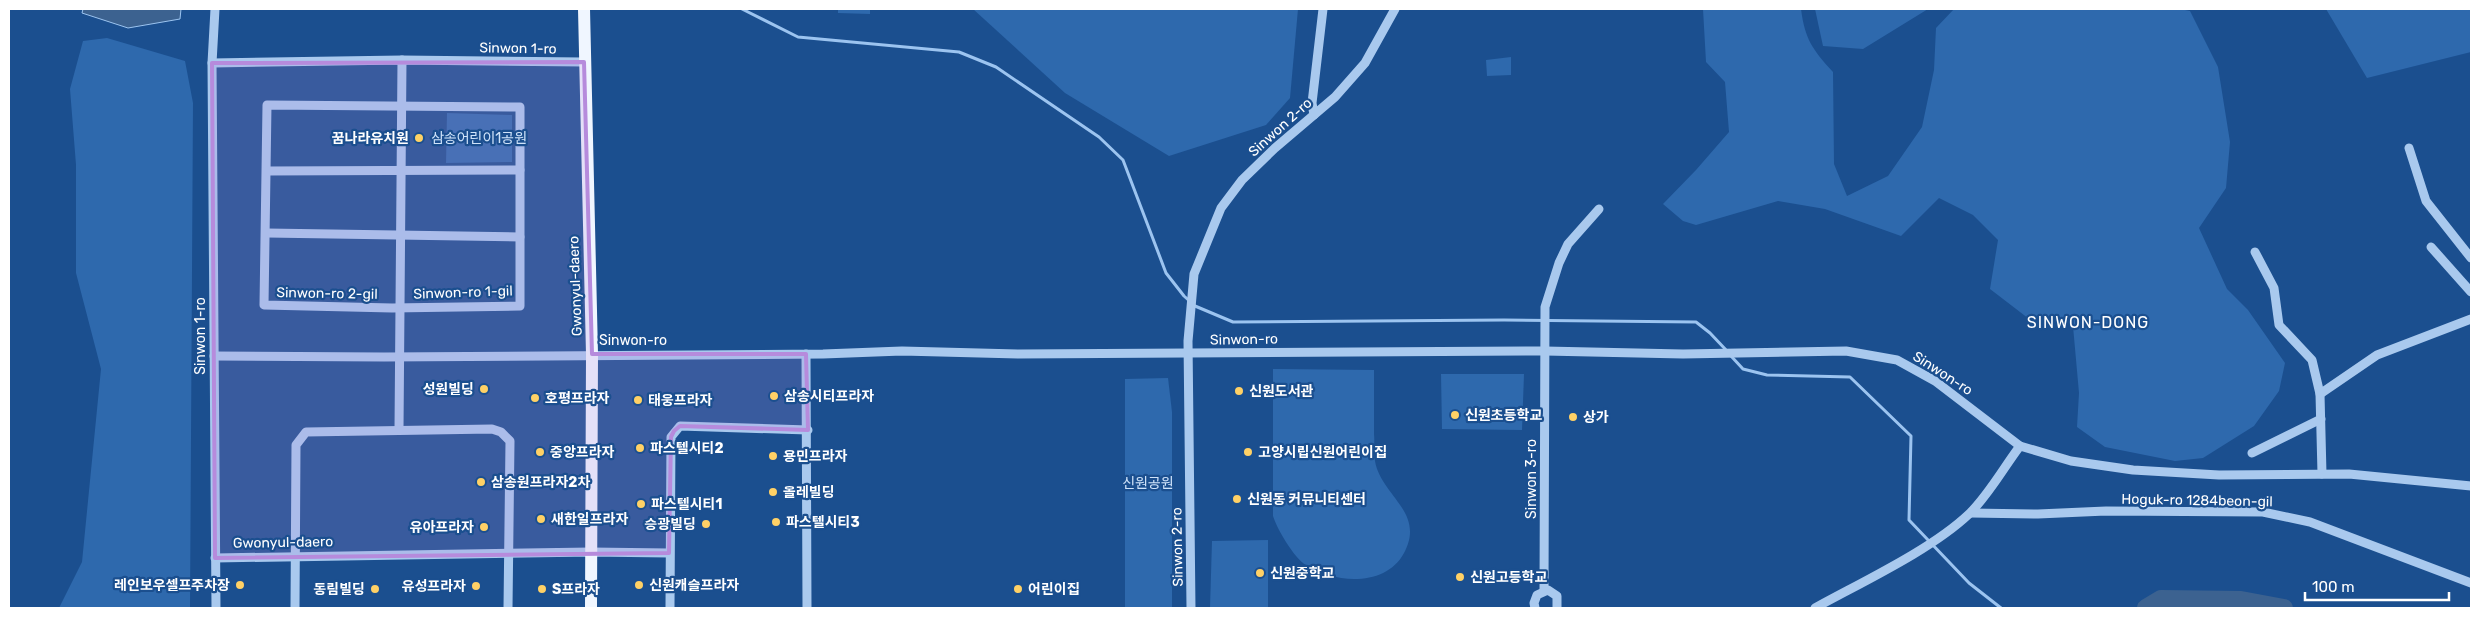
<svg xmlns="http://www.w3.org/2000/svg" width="2480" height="617" font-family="Rubik,'Noto Sans KR',sans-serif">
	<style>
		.green { fill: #2e69ad }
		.water { fill: #3c6290; stroke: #9cc4f0 }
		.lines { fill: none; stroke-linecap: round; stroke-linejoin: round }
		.stream { stroke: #9cc4f0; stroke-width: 3 }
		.river { stroke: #3c6290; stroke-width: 18 }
		.minor { stroke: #a9c9ee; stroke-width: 9 }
		.major { stroke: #f0f6ff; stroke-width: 12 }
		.marked { fill: #b68bdc; fill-opacity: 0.2; stroke: #b68bdc; stroke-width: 4; stroke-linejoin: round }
		.poi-dot { fill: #ffd166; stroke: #1b4f8f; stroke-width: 2 }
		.labels { text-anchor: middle; stroke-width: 4.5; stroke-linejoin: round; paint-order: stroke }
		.street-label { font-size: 14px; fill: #fff; stroke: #1b4f8f }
		.poi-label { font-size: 14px; font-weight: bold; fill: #fff; stroke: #1b4f8f; text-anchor: start }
		.park-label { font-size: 14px; fill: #cfe3fa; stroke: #1b4f8f }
		.quarter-label { font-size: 16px; letter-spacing: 1px; fill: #fff; stroke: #1b4f8f }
	</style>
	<rect width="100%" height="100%" fill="#1b4f8f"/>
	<g class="green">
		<polygon points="838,9 870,9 870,14 838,13"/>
		<polygon points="973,9 1298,9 1290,98 1266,125 1169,156 1065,93"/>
		<path d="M1703 9H1801C1805 39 1812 49 1833 72L1834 164 1847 196 1888 176 1922 127 1934 70 1936 28 1954 9H2180L2190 11 2218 67 2230 142 2226 188 2199 228 2227 289 2248 310 2285 363 2279 391 2254 426 2203 458 2175 461 2105 447 2077 427 2079 393 2072 315 2041 328 1990 289 1998 240 1973 215 1939 198 1901 236 1825 209 1778 201 1696 225 1683 221 1663 204 1696 170 1729 132 1725 82 1706 62Z"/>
		<polygon points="1815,9 1928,9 1863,49 1823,46"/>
		<polygon points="2326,9 2471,9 2471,52 2367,78"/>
		<polygon points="107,38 185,61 193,103 190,608 59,608 82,562 101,369 76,273 76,165 70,89 83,41"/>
		<polygon points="1511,57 1511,75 1487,76 1486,60"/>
		<polygon points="447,113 512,115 512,162 446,163"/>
		<path d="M1273 369 1374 370C1374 391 1374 413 1374 434 1375 443 1373 453 1375 461 1381 496 1426 512 1404 553 1386 587 1335 584 1306 565 1294 558 1277 529 1273 516Z"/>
		<polygon points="1441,374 1524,374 1522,430 1442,429"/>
		<polygon points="1168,378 1172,412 1172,608 1125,608 1125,379"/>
		<polygon points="1268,540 1268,608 1210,608 1212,541"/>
	</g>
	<polygon class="water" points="83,9 181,9 180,19 128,28 82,13"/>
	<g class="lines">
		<g class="stream">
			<polyline points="742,9 798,37 959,52 996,67 1099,137 1123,160 1166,273 1184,296 1195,306 1233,322 1504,320 1696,322 1710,333 1727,351"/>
			<polyline points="1731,356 1743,369 1767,375 1850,377 1911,436 1909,520 1969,583 2001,608"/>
		</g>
		<polyline class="river" points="2146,608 2161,599 2241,600 2284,608"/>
		<g class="minor">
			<polyline points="215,9 212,63 216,608"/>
			<polyline points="212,63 402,60 584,62"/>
			<polygon points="267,105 520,107 520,306 392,308 264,305"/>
			<polyline points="1314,115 1312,103 1323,9"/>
			<polyline points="2409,148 2426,201 2471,258"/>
			<polyline points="267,171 520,170"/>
			<polyline points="267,233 520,237"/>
			<polyline points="2431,247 2471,292"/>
			<polyline points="2255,252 2274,288 2279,325 2312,360 2320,394 2322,474"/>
			<polyline points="806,354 807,608"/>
			<polyline points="214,356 384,357 823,354 902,351 1018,354 1545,351 1683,354 1846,351 1897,360 1935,381 2020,446 2071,461 2133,470 2219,475 2349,474 2471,486"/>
			<polyline points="2320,394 2377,355 2471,319"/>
			<polyline points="399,430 402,60"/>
			<polyline points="2252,453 2321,419"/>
			<polyline points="1971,513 2038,514 2106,511 2263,512 2310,522 2471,583"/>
			<polyline points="215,558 591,552 669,553"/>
			<polyline points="1544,590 1545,307 1559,263 1568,244 1599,209"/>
			<polyline points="295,608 296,445 306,432 492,429 501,432 510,441 508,608"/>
			<polyline points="670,608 671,437 680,426 808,430"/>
			<polyline points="1191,608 1188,341 1194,274 1221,208 1242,180 1275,148 1335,97 1365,63 1395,9"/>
			<polyline points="1535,608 1534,603 1537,595 1548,590 1557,596 1557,608"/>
			<path d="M1815 608C1862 582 1931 550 1969 514 1988 496 2004 467 2020 446"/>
		</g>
		<polyline class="major" points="584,9 592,354 591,608"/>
	</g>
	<path class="marked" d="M584 62 592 354H806L808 430 680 426 674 431 671 437 669 553 215 558 212 63Z"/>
	<g class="poi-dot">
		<circle cx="419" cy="138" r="5"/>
		<circle cx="484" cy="389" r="5"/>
		<circle cx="1239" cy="391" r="5"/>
		<circle cx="774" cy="396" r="5"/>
		<circle cx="535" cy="398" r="5"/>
		<circle cx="638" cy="400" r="5"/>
		<circle cx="1455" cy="415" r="5"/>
		<circle cx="1573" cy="417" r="5"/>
		<circle cx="640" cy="448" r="5"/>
		<circle cx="540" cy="452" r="5"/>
		<circle cx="1248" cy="452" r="5"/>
		<circle cx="773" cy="456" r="5"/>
		<circle cx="481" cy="482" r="5"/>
		<circle cx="773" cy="492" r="5"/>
		<circle cx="1237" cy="499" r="5"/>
		<circle cx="641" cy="504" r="5"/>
		<circle cx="541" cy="519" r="5"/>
		<circle cx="776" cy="522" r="5"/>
		<circle cx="706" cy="524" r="5"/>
		<circle cx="484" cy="527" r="5"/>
		<circle cx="1260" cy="573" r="5"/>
		<circle cx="1460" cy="577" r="5"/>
		<circle cx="240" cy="585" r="5"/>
		<circle cx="639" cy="585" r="5"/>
		<circle cx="476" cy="586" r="5"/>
		<circle cx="375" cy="589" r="5"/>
		<circle cx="542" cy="589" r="5"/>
		<circle cx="1018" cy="589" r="5"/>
	</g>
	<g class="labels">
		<g class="street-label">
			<text transform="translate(518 48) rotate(1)" y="5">Sinwon 1-ro</text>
			<text transform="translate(1280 127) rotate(-42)" y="5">Sinwon 2-ro</text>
			<text transform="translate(575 286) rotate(-92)" y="5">Gwonyul-daero</text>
			<text transform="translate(463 292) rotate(-2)" y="5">Sinwon-ro 1-gil</text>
			<text transform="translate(327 293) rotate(1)" y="5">Sinwon-ro 2-gil</text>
			<text transform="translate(200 336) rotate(-90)" y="5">Sinwon 1-ro</text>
			<text transform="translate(1244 339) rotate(-1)" y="5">Sinwon-ro</text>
			<text x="633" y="345">Sinwon-ro</text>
			<text transform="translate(1943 373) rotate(33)" y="5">Sinwon-ro</text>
			<text transform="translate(1531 479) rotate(-90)" y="5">Sinwon 3-ro</text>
			<text transform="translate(2197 500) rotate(1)" y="5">Hoguk-ro 1284beon-gil</text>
			<text transform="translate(283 542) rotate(-1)" y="5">Gwonyul-daero</text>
			<text transform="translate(1177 547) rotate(-91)" y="5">Sinwon 2-ro</text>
		</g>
		<g class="poi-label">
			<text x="409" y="143" text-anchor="end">꿈나라유치원</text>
			<text x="474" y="394" text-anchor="end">성원빌딩</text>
			<text x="1249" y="396">신원도서관</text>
			<text x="784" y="401">삼송시티프라자</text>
			<text x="545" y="403">호평프라자</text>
			<text x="648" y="405">태웅프라자</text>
			<text x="1465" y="420">신원초등학교</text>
			<text x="1583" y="422">상가</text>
			<text x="650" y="453">파스텔시티2</text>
			<text x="550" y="457">중앙프라자</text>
			<text x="1258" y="457">고양시립신원어린이집</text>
			<text x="783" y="461">용민프라자</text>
			<text x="491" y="487">삼송원프라자2차</text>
			<text x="783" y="497">올레빌딩</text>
			<text x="1247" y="504">신원동 커뮤니티센터</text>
			<text x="651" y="509">파스텔시티1</text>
			<text x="551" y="524">새한일프라자</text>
			<text x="786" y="527">파스텔시티3</text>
			<text x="696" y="529" text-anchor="end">승광빌딩</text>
			<text x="474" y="532" text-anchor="end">유아프라자</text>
			<text x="1270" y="578">신원중학교</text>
			<text x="1470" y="582">신원고등학교</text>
			<text x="230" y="590" text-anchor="end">레인보우셀프주차장</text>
			<text x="649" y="590">신원캐슬프라자</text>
			<text x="466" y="591" text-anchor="end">유성프라자</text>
			<text x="365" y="594" text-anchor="end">동림빌딩</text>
			<text x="552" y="594">S프라자</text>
			<text x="1028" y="594">어린이집</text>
		</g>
		<g class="park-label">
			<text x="479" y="143">삼송어린이1공원</text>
			<text x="1148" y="488">신원공원</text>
		</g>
		<g class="quarter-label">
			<text x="2088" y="328">SINWON-DONG</text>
		</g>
	</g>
	<rect width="2480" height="617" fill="none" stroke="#ffffff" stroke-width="20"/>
	<path d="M2305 592v8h144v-8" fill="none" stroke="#ffffff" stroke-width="2.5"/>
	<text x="2312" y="592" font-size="15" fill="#ffffff" stroke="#1b4f8f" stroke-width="4" paint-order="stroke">100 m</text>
</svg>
